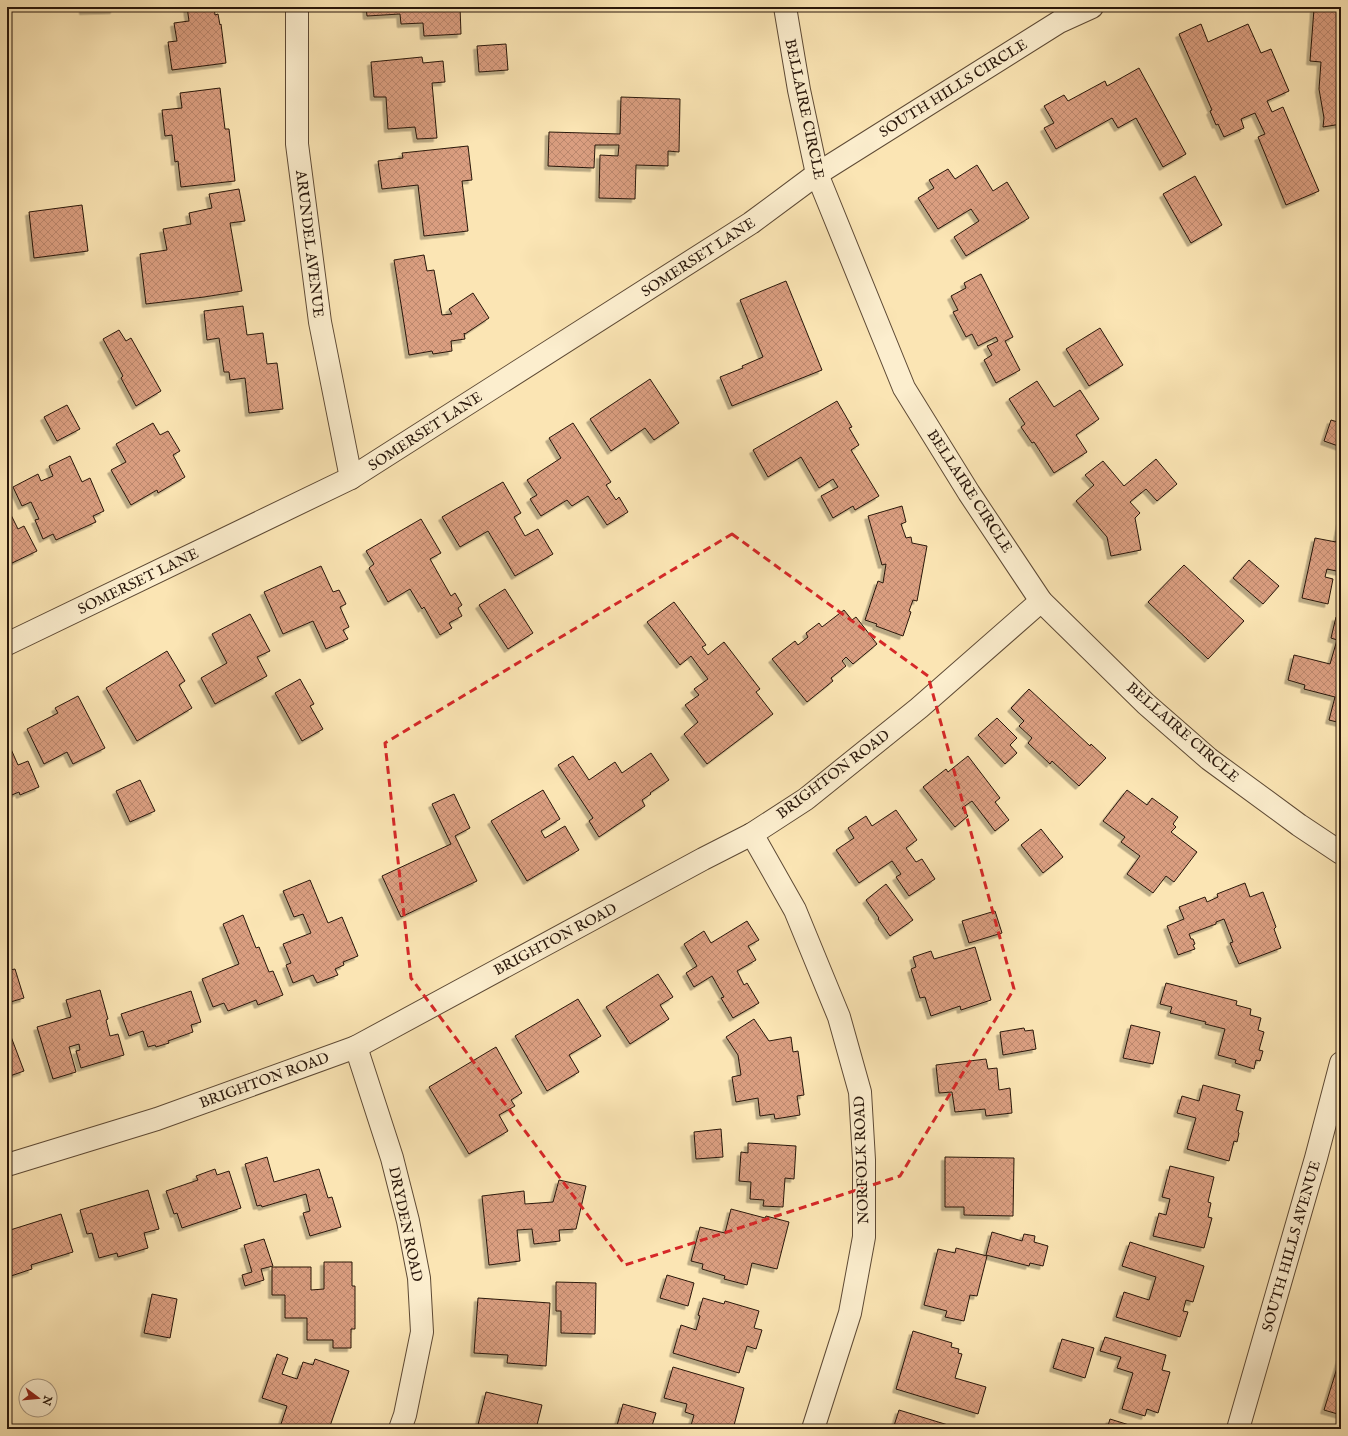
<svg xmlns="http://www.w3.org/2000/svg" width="1348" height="1436" font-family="'IM FELL English',serif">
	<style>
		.building { fill: url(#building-cross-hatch); stroke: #29170b; filter: url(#shadow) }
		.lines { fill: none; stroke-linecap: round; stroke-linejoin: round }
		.minor-casing { stroke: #5e4a35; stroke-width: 24 }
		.minor { stroke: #fceece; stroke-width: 22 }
		.marked { fill: none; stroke: #d62828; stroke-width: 3; stroke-dasharray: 8 5; stroke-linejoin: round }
		.labels { text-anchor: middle; stroke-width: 4; stroke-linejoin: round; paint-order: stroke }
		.street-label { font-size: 15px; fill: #29170b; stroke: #fceece }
	</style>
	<defs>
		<pattern id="building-cross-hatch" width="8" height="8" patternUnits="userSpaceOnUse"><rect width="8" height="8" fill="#da9e80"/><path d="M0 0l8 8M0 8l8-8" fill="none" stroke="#bb876d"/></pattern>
		<filter id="shadow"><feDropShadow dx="-3.5" dy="3.5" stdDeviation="0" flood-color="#0004"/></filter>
	</defs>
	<rect width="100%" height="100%" fill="#fbe5b4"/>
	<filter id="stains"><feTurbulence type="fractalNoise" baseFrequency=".005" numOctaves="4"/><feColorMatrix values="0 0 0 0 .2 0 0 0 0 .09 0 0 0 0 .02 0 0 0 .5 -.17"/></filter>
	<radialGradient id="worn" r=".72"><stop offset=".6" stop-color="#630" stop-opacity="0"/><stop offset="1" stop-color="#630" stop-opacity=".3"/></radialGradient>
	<g class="building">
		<polygon points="83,7 114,7 114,10 83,11"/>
		<polygon points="187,7 214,7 215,15 218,14 220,25 221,24 226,63 172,70 168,42 177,41 174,23 189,21"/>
		<polygon points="366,7 460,7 461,34 424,36 423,23 401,24 400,14 367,16"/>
		<polygon points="1314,9 1341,11 1341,124 1323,127 1324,118 1319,89 1321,62 1310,61"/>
		<polygon points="1201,24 1208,42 1248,24 1261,53 1271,49 1289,91 1267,101 1272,112 1283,107 1319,191 1286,205 1258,137 1265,134 1255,113 1241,119 1244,128 1224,137 1218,124 1216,125 1210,111 1212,110 1179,34"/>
		<polygon points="506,44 508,70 479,72 477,46"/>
		<polygon points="422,57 423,63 443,61 445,82 432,83 437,138 417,139 415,127 388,129 386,97 374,97 371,62"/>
		<polygon points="1139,68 1186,154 1163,167 1136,118 1118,128 1112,118 1056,149 1044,128 1054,123 1044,106 1064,95 1068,101 1105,81 1107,86"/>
		<polygon points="220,88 225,129 229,129 235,181 181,187 178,161 175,162 172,135 165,136 162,110 182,108 180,93"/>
		<polygon points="621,97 680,99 679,152 668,151 668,166 636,165 635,199 599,198 600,155 618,156 619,145 595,145 594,168 548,166 549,132 620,134"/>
		<polygon points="468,146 472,180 462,181 468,231 424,236 418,185 382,189 378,161 403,158 402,153"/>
		<polygon points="977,165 993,191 1007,182 1029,218 966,256 954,237 979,221 971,209 938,229 918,198 934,188 929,180 948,169 955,179"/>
		<polygon points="1195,176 1222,225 1191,243 1163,194"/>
		<polygon points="239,189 245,221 230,223 242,291 204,297 146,304 140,254 167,250 163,229 191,224 189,213 212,208 209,194"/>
		<polygon points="82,205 88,251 34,258 29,212"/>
		<polygon points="424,255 427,271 434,270 442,315 452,314 449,309 473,293 489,318 465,334 464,333 465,339 451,341 452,351 433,354 432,351 409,355 394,260"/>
		<polygon points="981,274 1013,337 1005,341 1020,370 996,383 984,360 992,355 987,346 998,341 996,337 978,346 972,334 966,337 953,312 958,310 951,296 966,288 964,283"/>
		<polygon points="786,281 822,370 732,406 720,377 743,368 742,366 763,357 740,300"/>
		<polygon points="243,306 247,335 263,333 267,364 277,363 283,409 249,413 245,378 230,380 229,372 224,372 219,338 207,340 204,311"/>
		<polygon points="1100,328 1123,365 1089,386 1066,349"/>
		<polygon points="119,330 126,341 131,338 161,391 136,406 121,378 123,376 103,339"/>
		<polygon points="650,379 679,423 654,440 645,428 611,451 590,419"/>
		<polygon points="1037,381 1054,407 1080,390 1099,419 1076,435 1087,452 1054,473 1034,442 1032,443 1021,427 1025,424 1009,399"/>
		<polygon points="837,401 852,427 849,428 859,445 851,450 879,496 855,510 853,506 833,518 821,496 838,487 833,479 819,488 801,457 768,477 753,450"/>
		<polygon points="67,405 80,429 57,441 44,417"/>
		<polygon points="1331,420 1341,423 1341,447 1324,441"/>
		<polygon points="153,423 160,435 168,431 180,451 173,455 185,477 158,493 157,490 131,505 111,470 126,462 116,444"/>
		<polygon points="573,423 611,482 606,485 616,500 619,497 628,512 607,525 588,496 572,506 567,500 541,516 530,499 537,495 527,480 561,458 549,438"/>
		<polygon points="70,456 82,482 90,478 104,511 93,516 96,522 56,540 53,534 43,539 35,520 39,519 31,502 22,506 13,487 38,474 41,481 53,476 49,466"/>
		<polygon points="1156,459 1177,484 1157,501 1146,489 1130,502 1140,513 1135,518 1141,550 1111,556 1107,537 1076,501 1094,485 1085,475 1103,461 1124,486"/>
		<polygon points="503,482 521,513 514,517 525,536 538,529 553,554 515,576 488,531 460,547 442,517"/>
		<polygon points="902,506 906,522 901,524 906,538 911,537 912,543 927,546 917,601 913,600 909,611 911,612 903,636 876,626 877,624 865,620 878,581 883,583 886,564 882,565 868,516"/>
		<polygon points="7,507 18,529 24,526 37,551 10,564 9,562 7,563"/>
		<polygon points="1341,518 1341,572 1327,569 1325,577 1333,579 1328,604 1302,598 1315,538 1336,542"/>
		<polygon points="421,519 441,553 430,559 451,596 455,593 462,605 458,608 462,616 449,623 452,628 440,635 424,607 422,609 410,589 388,602 369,568 374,564 366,551"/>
		<polygon points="1249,560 1279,586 1263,604 1233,578"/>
		<polygon points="1184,565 1244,621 1208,659 1148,602"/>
		<polygon points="321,566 333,592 339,590 346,604 340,607 349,627 343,630 348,639 326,649 313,621 283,634 264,592"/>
		<polygon points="505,589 533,633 508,649 479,605"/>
		<polygon points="674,602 706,645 702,647 708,655 724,642 760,689 756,692 773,714 707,764 684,734 698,722 685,705 699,695 694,689 708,679 691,656 680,665 647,622"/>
		<polygon points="844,610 852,620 856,617 877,644 853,664 846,657 842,661 846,666 831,678 833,681 807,702 772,659 795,641 798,645 808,637 806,633 819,623 822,627"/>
		<polygon points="250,614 270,651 257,657 267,676 215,704 201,678 227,663 212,634"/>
		<polygon points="1336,617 1341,618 1341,723 1329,720 1335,697 1304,689 1305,685 1288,680 1294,655 1330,664 1337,640 1331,638"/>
		<polygon points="167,651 185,681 179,685 192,708 137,741 106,688"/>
		<polygon points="300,679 314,704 310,706 323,729 302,741 275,693"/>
		<polygon points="1029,689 1090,746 1091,744 1106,758 1079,786 1052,761 1050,764 1028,743 1032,738 1019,726 1024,721 1011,708"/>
		<polygon points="78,696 105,748 73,764 67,752 44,764 27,729 58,713 55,708"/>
		<polygon points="997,718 1017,738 1010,745 1017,753 1005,764 978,735"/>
		<polygon points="7,740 18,765 28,761 39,787 20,795 19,792 7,797"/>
		<polygon points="651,753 669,780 650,793 651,794 642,800 645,806 599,837 589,821 593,818 558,765 573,756 589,780 615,762 622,773"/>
		<polygon points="968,756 1000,798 995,802 1009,820 995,831 972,801 962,808 968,816 955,827 923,787 946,769 948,772"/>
		<polygon points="140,780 155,811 130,822 116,791"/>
		<polygon points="543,790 560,819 541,831 545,838 565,826 579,850 527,881 491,821"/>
		<polygon points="1127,790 1147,805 1152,798 1178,817 1173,824 1176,827 1171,832 1197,852 1174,882 1166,876 1153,893 1127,874 1140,856 1121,842 1125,837 1103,821"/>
		<polygon points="454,794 470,828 455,836 477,881 401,917 382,876 451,844 432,804"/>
		<polygon points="896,810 917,840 906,848 916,862 922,859 935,879 909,896 896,877 901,874 892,861 859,883 836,850 854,838 848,828 866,816 872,826"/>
		<polygon points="1041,829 1063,857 1043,873 1021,845"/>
		<polygon points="310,880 328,923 342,917 358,956 343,962 344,965 335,969 338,975 317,983 313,975 293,983 286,965 291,963 283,944 311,933 303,914 294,917 283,891"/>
		<polygon points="1245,883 1250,897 1263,892 1276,927 1274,929 1281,948 1239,964 1230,943 1233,942 1224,919 1216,922 1216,924 1189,934 1191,939 1193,939 1195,944 1193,945 1195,949 1178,955 1167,926 1184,919 1179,907 1205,897 1207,902 1218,897 1217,894"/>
		<polygon points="886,884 913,920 890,936 878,919 879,918 866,900"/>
		<polygon points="995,911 1002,933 969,943 962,921"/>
		<polygon points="243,915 256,948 259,947 269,972 273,971 283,995 258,1005 256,1000 228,1011 224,1003 213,1007 202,979 239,964 223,924"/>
		<polygon points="747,921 759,940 748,946 756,960 737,971 744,985 747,983 759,1003 733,1018 721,998 724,997 712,976 694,987 686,973 697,966 684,944 704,931 711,943"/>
		<polygon points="975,947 991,1000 961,1010 960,1006 931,1016 925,997 920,998 911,969 916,967 913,957 931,951 934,959"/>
		<polygon points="7,964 9,964 10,970 15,969 24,998 7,1003"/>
		<polygon points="658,974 673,997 660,1005 669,1019 630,1044 606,1007"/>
		<polygon points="1166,983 1237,1001 1236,1005 1251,1009 1250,1015 1261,1018 1258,1030 1264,1032 1259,1050 1263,1051 1260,1061 1256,1060 1254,1069 1235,1063 1236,1060 1218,1055 1225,1029 1205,1024 1206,1022 1170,1013 1172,1007 1160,1004"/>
		<polygon points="100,990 108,1019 106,1020 110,1036 118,1034 124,1055 81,1068 76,1051 80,1050 79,1044 69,1047 76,1072 53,1079 37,1027 71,1017 66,1000"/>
		<polygon points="191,991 201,1022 191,1025 193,1032 168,1041 169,1043 156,1047 155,1045 148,1047 143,1031 129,1036 121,1014"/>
		<polygon points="578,999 601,1036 569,1055 579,1072 547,1091 515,1036"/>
		<polygon points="754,1019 769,1041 791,1037 793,1052 798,1051 804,1095 797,1096 800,1115 775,1119 774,1114 760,1116 758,1098 736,1102 732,1077 741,1075 738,1055 726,1037"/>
		<polygon points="1131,1025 1160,1032 1153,1064 1123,1058"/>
		<polygon points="1024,1028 1025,1031 1033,1030 1036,1049 1003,1055 1000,1032"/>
		<polygon points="10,1034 24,1071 7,1077 7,1035"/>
		<polygon points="496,1047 522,1093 511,1100 515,1106 499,1115 508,1131 469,1154 429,1087"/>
		<polygon points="986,1059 988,1069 997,1068 999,1090 1010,1088 1012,1113 986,1116 985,1109 955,1112 952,1092 939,1093 936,1065"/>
		<polygon points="1203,1085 1240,1095 1236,1110 1243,1112 1238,1132 1239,1133 1237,1142 1234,1141 1229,1161 1187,1149 1196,1118 1177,1113 1182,1096 1199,1101"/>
		<polygon points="721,1129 723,1157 696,1159 694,1132"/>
		<polygon points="748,1143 796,1146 794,1179 785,1178 783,1207 763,1206 764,1200 750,1199 751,1182 739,1181 741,1152 748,1153"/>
		<polygon points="267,1157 274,1182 319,1169 328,1198 332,1197 341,1227 310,1236 303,1213 310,1211 306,1194 262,1207 261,1205 257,1206 245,1164"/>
		<polygon points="945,1157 1014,1158 1013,1216 964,1215 964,1207 945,1207"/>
		<polygon points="1170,1166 1214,1177 1208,1202 1211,1203 1208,1217 1212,1218 1204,1248 1153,1236 1159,1213 1166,1215 1170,1199 1162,1197"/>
		<polygon points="215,1169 217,1175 229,1171 241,1208 182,1228 177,1213 174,1214 166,1191 198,1180 196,1176"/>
		<polygon points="559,1180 586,1186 576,1229 559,1230 560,1241 534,1244 532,1229 517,1230 520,1261 489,1265 482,1196 524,1191 525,1204 553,1202"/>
		<polygon points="148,1190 159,1229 144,1233 148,1248 118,1257 117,1253 99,1258 92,1233 87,1234 80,1210"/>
		<polygon points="731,1209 765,1218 766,1216 789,1222 777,1269 752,1263 747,1285 724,1279 725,1276 702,1269 703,1264 691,1261 700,1227 725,1233"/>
		<polygon points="61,1214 73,1252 31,1265 32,1269 8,1277 7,1273 7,1231"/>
		<polygon points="992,1232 1022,1241 1024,1234 1035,1236 1034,1242 1048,1246 1043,1266 1030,1263 1029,1266 986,1255"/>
		<polygon points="264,1239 273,1266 261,1269 264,1280 245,1286 242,1275 252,1272 244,1245"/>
		<polygon points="1130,1242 1204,1266 1193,1302 1186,1300 1183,1311 1188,1312 1180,1337 1116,1317 1124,1292 1149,1300 1156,1277 1122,1266"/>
		<polygon points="956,1248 987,1256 977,1296 970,1295 964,1321 945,1317 947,1311 924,1305 938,1249 955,1253"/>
		<polygon points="324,1262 352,1262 352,1286 355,1286 355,1329 351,1329 351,1348 333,1348 333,1340 307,1340 307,1318 285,1318 285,1295 272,1295 272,1267 311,1267 311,1290 324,1289"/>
		<polygon points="667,1275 694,1283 688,1306 660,1298"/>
		<polygon points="556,1282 596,1283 595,1334 561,1333 561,1311 556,1311"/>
		<polygon points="152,1294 177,1299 170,1338 144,1333"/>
		<polygon points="478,1298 550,1303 546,1366 507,1363 508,1355 474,1353"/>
		<polygon points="703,1298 724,1304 725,1301 759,1311 754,1328 762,1330 756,1349 747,1346 739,1373 673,1353 681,1325 696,1330 700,1316 698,1315"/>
		<polygon points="913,1331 952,1343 951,1347 959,1349 958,1353 962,1354 955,1378 986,1387 978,1414 896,1389"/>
		<polygon points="1105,1337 1166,1355 1162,1370 1170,1372 1158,1413 1147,1409 1145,1416 1122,1409 1133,1373 1117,1368 1121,1357 1100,1351"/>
		<polygon points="1062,1339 1094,1348 1085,1378 1053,1368"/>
		<polygon points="277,1354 288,1358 282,1374 297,1379 303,1362 313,1365 315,1359 349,1371 329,1429 287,1429 280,1427 287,1406 262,1398"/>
		<polygon points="1341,1355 1341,1415 1324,1410"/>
		<polygon points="673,1367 744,1388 733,1429 690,1429 694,1415 685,1412 687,1404 664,1398"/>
		<polygon points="486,1392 542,1405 536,1429 477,1429"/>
		<polygon points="623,1404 656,1413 651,1429 616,1429"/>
		<polygon points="899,1410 948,1425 947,1429 893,1429"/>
		<polygon points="1110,1419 1142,1429 1107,1429"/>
	</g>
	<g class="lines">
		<g class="minor-casing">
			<g id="minor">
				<polyline points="297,7 297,144 320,322 351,478"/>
				<polyline points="785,7 799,90 817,174 904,388 969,493 1041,601 1146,704 1209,759 1299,825 1341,853"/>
				<polyline points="7,644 351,478 751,223 817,174 1059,22 1092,7"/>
				<polyline points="752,834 795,910 839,1017 860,1092 864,1160 864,1237 850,1313 813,1429"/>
				<polyline points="356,1047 392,1158 408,1221 419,1278 422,1332 405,1415 400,1429"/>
				<polyline points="7,1165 157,1119 356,1047 703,859 752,834 806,799 919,708 1041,601"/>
				<polyline points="1238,1429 1316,1158 1341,1063"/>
			</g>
		</g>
		<use href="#minor" class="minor"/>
	</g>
	<path class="marked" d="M732 534 928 676 1014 989 900 1176 625 1265 411 978 385 743Z"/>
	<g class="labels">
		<g class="street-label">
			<text transform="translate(953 88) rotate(-32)" y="5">SOUTH HILLS CIRCLE</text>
			<text transform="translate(805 109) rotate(78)" y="5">BELLAIRE CIRCLE</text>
			<text transform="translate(310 244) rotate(83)" y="5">ARUNDEL AVENUE</text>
			<text transform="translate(698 257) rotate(-33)" y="5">SOMERSET LANE</text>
			<text transform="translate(425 431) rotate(-33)" y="5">SOMERSET LANE</text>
			<text transform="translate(970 491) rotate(57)" y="5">BELLAIRE CIRCLE</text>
			<text transform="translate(138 581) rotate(-26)" y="5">SOMERSET LANE</text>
			<text transform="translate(1183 732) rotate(41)" y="5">BELLAIRE CIRCLE</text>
			<text transform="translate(833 774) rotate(-37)" y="5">BRIGHTON ROAD</text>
			<text transform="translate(555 939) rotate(-28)" y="5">BRIGHTON ROAD</text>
			<text transform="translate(264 1080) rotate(-20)" y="5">BRIGHTON ROAD</text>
			<text transform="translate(861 1160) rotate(-92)" y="5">NORFOLK ROAD</text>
			<text transform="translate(406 1224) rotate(78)" y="5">DRYDEN ROAD</text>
			<text transform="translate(1291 1246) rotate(-74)" y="5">SOUTH HILLS AVENUE</text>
		</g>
	</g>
	<rect width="1348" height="1436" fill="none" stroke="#fbe5b4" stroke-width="24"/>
	<rect x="8" y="8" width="1332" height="1420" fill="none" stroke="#29170b" stroke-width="2"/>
	<rect x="12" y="12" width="1324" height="1412" fill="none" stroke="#29170b"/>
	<g transform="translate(38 1398) rotate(106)"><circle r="19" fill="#fceece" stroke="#a89880"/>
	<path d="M0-3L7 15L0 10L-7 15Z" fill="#8f2418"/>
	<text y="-6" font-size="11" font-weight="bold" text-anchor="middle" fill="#29170b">N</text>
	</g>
	<rect width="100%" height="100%" filter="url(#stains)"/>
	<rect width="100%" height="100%" fill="url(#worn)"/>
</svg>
